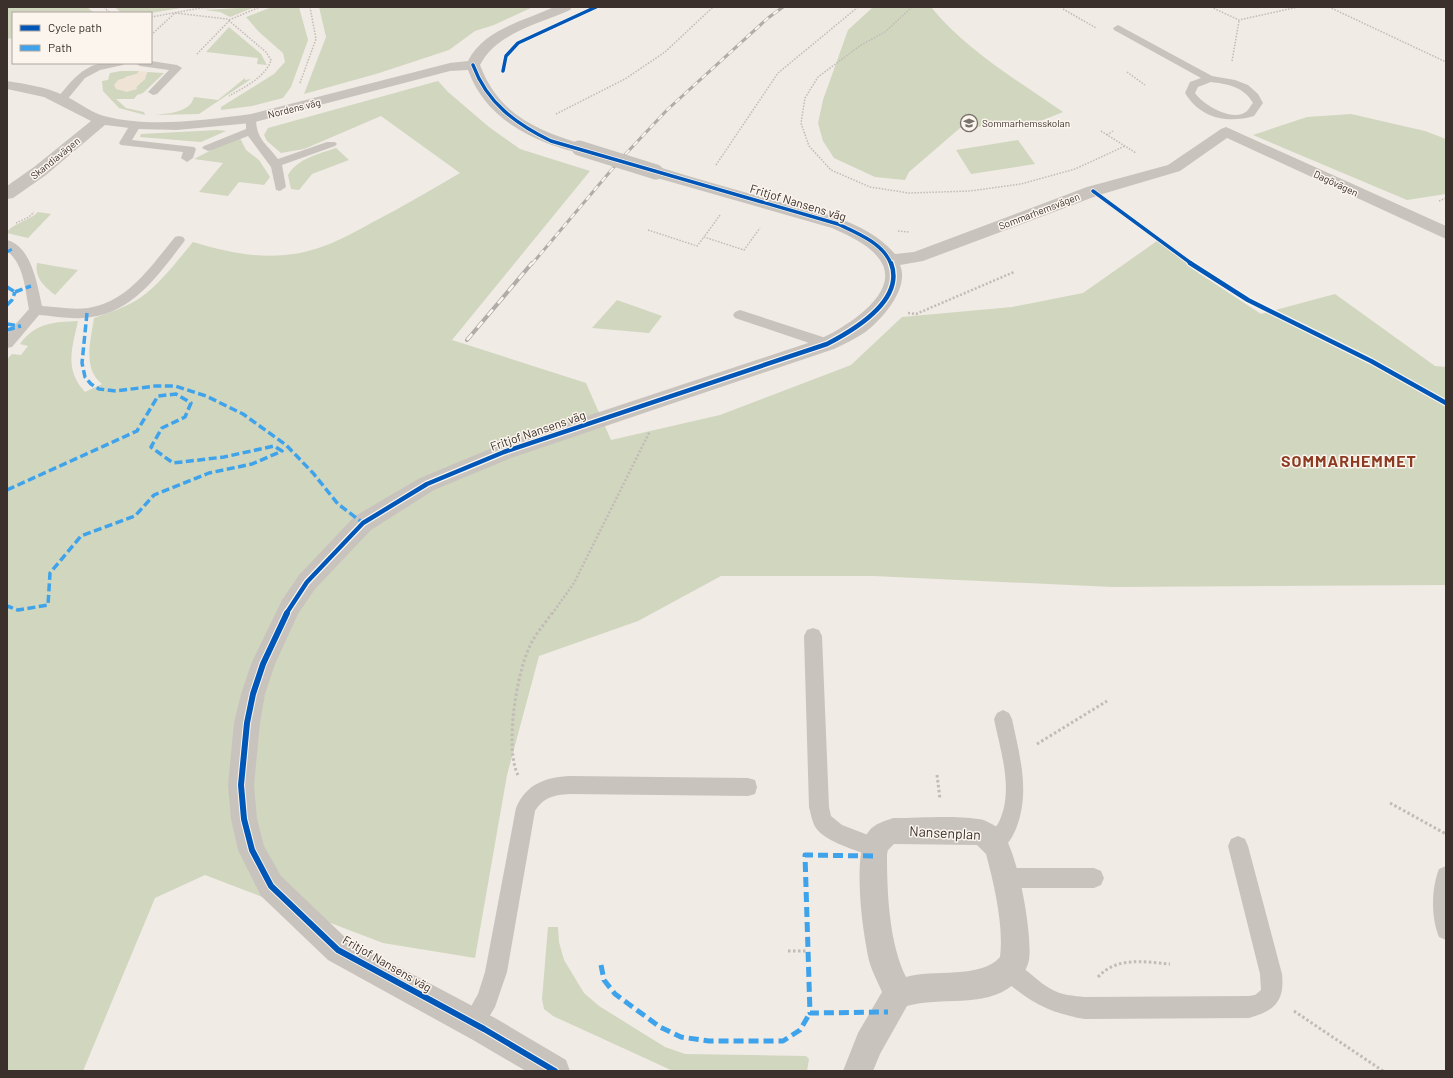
<svg xmlns="http://www.w3.org/2000/svg" width="1453" height="1078" font-family="Barlow,sans-serif">
	<style>
		.green { fill: #d1d6bf }
		.plaza { fill: #eee3d5 }
		.lines { fill: none; stroke-linecap: round; stroke-linejoin: round }
		.path-far2 { stroke: #c2bbb6; stroke-width: 1.5; stroke-dasharray: 1.5 1.5; stroke-linecap: butt }
		.path-far1 { stroke: #c2bbb6; stroke-width: 2.5; stroke-dasharray: 2 2; stroke-linecap: butt }
		.path { stroke: #c2bbb6; stroke-width: 3; stroke-dasharray: 2.5 2.5; stroke-linecap: butt }
		.service { fill: #c9c3be; fill-rule: evenodd }
		.minor { fill: #c9c3be; fill-rule: evenodd }
		.rail-far1-casing { stroke: #b1aca8; stroke-width: 3 }
		.rail-casing { stroke: #b1aca8; stroke-width: 4 }
		.rail-far1 { stroke: #fbf5ee; stroke-width: 2; stroke-dasharray: 6; stroke-linecap: butt }
		.rail { stroke: #fbf5ee; stroke-width: 2.5; stroke-dasharray: 8; stroke-linecap: butt }
		.minor-bridge { stroke: #c9c3be; stroke-width: 15 }
		.quiet-far2 { stroke: #3fa3eb; stroke-width: 3; stroke-dasharray: 5.5 3; stroke-linecap: butt }
		.quiet-far1 { stroke: #3fa3eb; stroke-width: 3.5; stroke-dasharray: 8 3.5; stroke-linecap: butt }
		.quiet { stroke: #3fa3eb; stroke-width: 5; stroke-dasharray: 10 5; stroke-linecap: butt }
		.cycleway-far2-casing { stroke: #fbf5ee; stroke-width: 5 }
		.cycleway-far1-casing { stroke: #fbf5ee; stroke-width: 7 }
		.cycleway-casing { stroke: #fbf5ee; stroke-width: 8 }
		.cycleway-far2 { stroke: #0057b8; stroke-width: 3.5 }
		.cycleway-far1 { stroke: #0057b8; stroke-width: 4.5 }
		.cycleway { stroke: #0057b8; stroke-width: 6 }
		.labels { text-anchor: middle; stroke-width: 3; stroke-linejoin: round; paint-order: stroke }
		.far-street-label { font-size: 10px; fill: #3b302b; stroke: #fbf5ee }
		.far-poi-label { font-size: 10px; fill: #3b302b; stroke: #fbf5ee; text-anchor: start }
		.street-label { font-size: 12px; fill: #3b302b; stroke: #fbf5ee }
		.near-street-label { font-size: 14px; fill: #3b302b; stroke: #fbf5ee }
		.district-label { font-size: 16px; font-weight: bold; letter-spacing: 1px; fill: #8c3b22; stroke: #fbf5ee }
	</style>
	<rect width="100%" height="100%" fill="#f0ebe5"/>
	<g class="green">
		<polygon points="7,7 87,7 94,13 13,13 13,38 7,39"/>
		<polygon points="115,7 187,7 151,13 121,13"/>
		<polygon points="255,7 230,17 220,12 205,10"/>
		<polygon points="272,7 299,7 308,40 291,87 283,98 252,106 221,110 221,107 274,74 285,62 283,53 259,32 246,17"/>
		<polygon points="319,7 533,7 494,25 475,31 449,50 376,74 304,94 326,37"/>
		<path d="M873 7H931C967 51 1017 80 1063 112L1038 122 960 128 909 172 905 180 875 177 834 158 823 141 818 123 823 100 848 30Z"/>
		<polygon points="229,27 261,54 267,65 257,64 258,58 206,52"/>
		<polygon points="121,71 139,71 137,74 125,77 137,88 136,87 145,79 147,72 164,73 143,93 137,95 134,99 116,99 126,108 144,112 145,115 119,108 103,91 102,81 108,80 110,73"/>
		<path d="M245 78V80L251 79 199 114 155 115C169 113 190 113 194 97L218 100Z"/>
		<path d="M438 81 448 92 489 127 520 149 590 171 452 340 586 383 611 440 720 415 851 365 902 317 1012 307 1083 293 1157 241 1200 274 1261 314 1335 294 1435 366 1446 367V585L1113 587 873 576H721L638 621 539 656 507 775 475 958 383 943 205 875 155 898 83 1071H7V359L12 354 21 355 28 346 20 344C35 323 53 322 78 321 72 349 64 369 85 392L102 384C82 369 91 339 94 318 109 313 126 307 140 298 159 285 178 260 193 242 223 251 253 258 285 255 319 252 344 238 373 222 402 207 431 190 460 173L381 116 304 149 281 153 267 141 264 135 268 128Z"/>
		<polygon points="1351,114 1425,131 1446,139 1446,194 1407,200 1253,135 1307,117"/>
		<polygon points="218,130 226,131 201,142 140,137 141,134"/>
		<polygon points="240,138 246,150 259,160 270,177 264,185 239,182 228,196 199,192 223,163 194,159 225,143"/>
		<polygon points="1018,140 1035,164 971,174 956,150"/>
		<path d="M336 148 349 160 312 174 299 190 291 189 288 175C298 158 319 154 336 148Z"/>
		<path d="M38 212 51 214 28 238 7 233C10 224 30 221 38 212Z"/>
		<path d="M37 263 78 270 55 295C45 287 34 278 37 263Z"/>
		<polygon points="617,300 662,316 649,333 592,328"/>
		<polygon points="548,927 558,927 559,942 564,960 584,993 599,1006 665,1047 685,1054 806,1056 809,1059 807,1071 673,1071 553,1016 544,1009 542,999"/>
	</g>
	<polygon class="plaza" points="139,71 147,72 145,79 136,86 137,89 127,92 116,89 114,85 118,80 137,74"/>
	<g class="lines">
		<g class="path-far2">
			<polyline points="104,7 110,13"/>
			<polyline points="912,7 885,32 861,45 818,77 805,98 801,123 809,146 831,170 870,187 909,193 970,191 1021,184 1075,169 1125,146"/>
			<polyline points="1211,7 1239,20 1298,7"/>
			<polyline points="1329,7 1446,62"/>
			<polyline points="1063,9 1096,28"/>
			<polyline points="151,17 201,8 223,7"/>
			<polyline points="229,20 260,7"/>
			<path d="M151 35 175 13 227 19 266 52 271 60C266 77 243 88 229 96"/>
			<polyline points="197,54 229,21"/>
			<polyline points="1232,61 1239,21"/>
			<polyline points="1127,72 1145,85"/>
			<polyline points="300,83 316,39 310,7"/>
			<polyline points="556,114 625,79 665,52 713,7"/>
			<polyline points="1101,131 1136,153"/>
			<polyline points="1107,135 1113,131"/>
			<polyline points="716,165 778,73 858,7"/>
			<polyline points="1439,201 1446,198"/>
			<polyline points="720,215 704,237 744,250 760,228"/>
			<polyline points="16,223 29,217 34,212"/>
			<polyline points="648,230 697,246 704,237"/>
			<polyline points="898,231 909,232"/>
		</g>
		<g class="path-far1">
			<polyline points="908,313 916,314 1014,272"/>
			<polyline points="552,614 574,583 650,431"/>
		</g>
		<g class="path">
			<polyline points="1037,744 1107,701"/>
			<path d="M518 775C504 748 517 666 533 640 538 631 546 622 552 613"/>
			<polyline points="937,775 940,799"/>
			<polyline points="1390,803 1446,834"/>
			<polyline points="788,951 808,951"/>
			<path d="M1098 977C1117 956 1145 962 1170 964"/>
			<polyline points="1294,1011 1383,1071"/>
		</g>
		<g class="service">
			<path d="M1118 25 1212 76 1235 80 1248 85 1258 94 1263 103 1254 116C1227 124 1200 118 1185 93L1190 82 1201 78 1114 30 1113 28ZM1211 82C1228 84 1244 87 1253 103 1251 105 1249 109 1247 111 1234 123 1203 105 1195 93L1198 87Z"/>
			<polygon points="151,61 177,65 182,68 157,94 153,95 148,92 169,70 140,66 135,63 151,63"/>
			<path d="M102 63H124L123 65 100 70 85 78 66 101H58L57 99 58 97C71 82 81 67 102 63Z"/>
			<path d="M251 115 256 118C256 139 266 143 278 159L327 142H335L337 144 335 146 282 165 286 187 280 191 276 190 271 167 248 136 212 150 208 151 202 148 204 146 246 129V118Z"/>
			<polygon points="135,122 141,125 132,140 194,147 196,149 193,158 187,162 181,158 183,152 121,145 119,143 131,123"/>
			<path d="M179 236 183 237 185 240 183 243C156 278 130 316 82 318 68 319 53 316 39 315L12 347 7 348V334L29 309C25 289 24 264 7 251V240C32 247 37 284 42 306 57 307 73 310 88 308 128 302 151 266 175 237Z"/>
			<polygon points="740,310 832,340 834,344 832,348 827,349 735,318 733,315 735,312"/>
			<path d="M813 628 819 630 822 636 829 807 831 816 842 825 881 840 884 847 881 854 874 857C859 851 825 842 816 828 812 822 811 814 809 807L804 636 807 630Z"/>
			<path d="M1003 710 1009 713 1012 719C1020 757 1031 794 1015 831 1011 840 1005 849 995 853L988 850 985 843C989 833 998 827 1001 817 1013 787 1000 749 994 719L997 713Z"/>
			<path d="M570 776 748 778 755 780 757 787 755 794 748 796 570 794C554 795 544 797 535 811L507 972 495 1007 480 1032 472 1035 464 1032 461 1024 478 994 485 972 516 808C526 784 546 777 570 776Z"/>
			<path d="M1238 836 1245 839 1248 846 1282 974C1285 1002 1274 1011 1249 1018L1085 1019C1058 1015 1036 1006 1014 988 1007 983 1002 978 998 970L1002 963 1009 959C1025 966 1036 981 1051 989 1061 995 1074 996 1085 997L1249 996 1255 995 1261 990 1260 974 1228 846 1231 839Z"/>
			<path d="M1446 866V940L1439 937C1431 918 1431 889 1439 869Z"/>
			<polygon points="1005,868 1094,868 1101,871 1104,878 1101,885 1094,888 1005,888 998,885 995,878 998,871"/>
		</g>
		<g class="minor">
			<path d="M554 7H572L570 10C539 24 496 33 480 65 499 115 536 130 585 145L587 148 585 151C574 154 562 148 552 145 514 131 482 109 468 70L450 71 251 123 177 130 138 129 105 125 46 175 13 198 7 199V186L34 167 91 121 44 97 7 89V81C26 84 46 87 63 95 77 101 90 112 104 116 149 128 206 120 251 114L450 63 468 61C484 29 524 21 554 7Z"/>
			<path d="M1226 127 1446 226V239L1227 138 1180 171 1099 195 923 261 900 265C910 288 882 320 864 333 855 339 844 344 834 349L511 458 434 490 371 530 315 589 298 614 275 664 265 694 260 723 254 785 257 819 264 846 281 876 348 940 495 1018 566 1060 570 1071H526L473 1040 328 960 261 896 238 850 231 819 228 785 234 723 241 694 251 664 282 600 299 575 355 516 420 478 497 446 820 339C844 328 903 293 880 260 869 244 849 236 832 228L650 176 648 172 650 168 656 167 662 168C697 179 733 189 768 199 812 211 864 218 895 254L914 252 1087 187 1168 165 1221 129Z"/>
			<path d="M893 818C919 818 953 815 978 819 984 819 992 824 997 827 1017 840 1033 937 1029 960 1027 969 1021 979 1013 985 983 1009 941 996 907 1006L880 1054 873 1071H843L858 1033 882 992C878 983 873 973 870 964 863 937 851 852 869 831 874 824 885 821 893 818ZM894 844 977 845 986 854C994 884 1004 926 1000 957 982 979 932 969 906 977 889 943 887 892 887 854L888 850Z"/>
		</g>
		<g class="rail-far1-casing">
			<polyline id="rail-far1" points="532,264 619,161 667,110 768,18 783,7"/>
		</g>
		<g class="rail-casing">
			<polyline id="rail" points="467,340 532,263"/>
		</g>
		<use href="#rail-far1" class="rail-far1"/>
		<use href="#rail" class="rail"/>
		<polyline class="minor-bridge" points="579,148 656,172"/>
		<polyline class="quiet-far2" points="7,252 14,248"/>
		<g class="quiet-far1">
			<polyline points="7,287 15,292"/>
			<polyline points="15,292 31,286"/>
			<polyline points="7,305 12,300 15,292"/>
			<polyline points="87,313 82,363 85,377 91,384 99,389 116,391 155,386 175,386 206,396 243,414 286,445 313,473 338,504 363,523"/>
			<polyline points="7,324 20,326"/>
			<polyline points="7,330 21,326"/>
			<polyline points="7,490 137,431 158,396 176,394 191,403 185,417 162,428 151,447 173,463 224,457 274,446 282,451 252,464 209,473 154,495 135,516 81,536 50,573 48,605 18,610 7,606"/>
		</g>
		<g class="quiet">
			<polyline points="873,856 805,855 810,1013 888,1012"/>
			<polyline points="601,965 604,980 615,994 660,1027 681,1037 709,1041 783,1041 800,1030 810,1013"/>
		</g>
		<g class="cycleway-far2-casing">
			<g id="cycleway-far2">
				<path d="M473 65C487 103 516 124 551 141L838 224C857 233 883 243 891 264"/>
				<polyline points="503,71 506,56 518,43 596,7"/>
				<polyline points="1093,191 1192,264"/>
			</g>
		</g>
		<g class="cycleway-far1-casing">
			<g id="cycleway-far1">
				<polyline points="1190,263 1248,300 1371,361 1446,403"/>
				<path d="M286 614 307 582 363 523 427 484 504 452 827 344C854 330 905 300 891 263"/>
			</g>
		</g>
		<g class="cycleway-casing">
			<polyline id="cycleway" points="287,613 263,664 253,694 247,723 241,785 244,819 252,850 271,886 338,950 484,1029 555,1071"/>
		</g>
		<use href="#cycleway-far2" class="cycleway-far2"/>
		<use href="#cycleway-far1" class="cycleway-far1"/>
		<use href="#cycleway" class="cycleway"/>
	</g>
	<defs>
		<g id="school-ring" transform="scale(0.9)"><circle r="9.5" fill="#fbf5ee" stroke="#7a716c" stroke-width="1.5"/><path d="M0-5L7-2L0 1L-7-2ZM-4 1L0 2.5L4 1V4Q0 6-4 4Z" fill="#7a716c"/></g>
	</defs>
	<g fill-rule="evenodd">
		<use href="#school-ring" x="969" y="123"/>
	</g>
	<g class="labels">
		<g class="far-street-label">
			<text transform="translate(294 108) rotate(-14)" y="4">Nordens väg</text>
			<text transform="translate(55 158) rotate(-39)" y="4">Skandiavägen</text>
			<text transform="translate(1336 183) rotate(25)" y="4">Dagövägen</text>
			<text transform="translate(1039 211) rotate(-21)" y="4">Sommarhemsvägen</text>
		</g>
		<g class="far-poi-label">
			<text x="982" y="127">Sommarhemsskolan</text>
		</g>
		<g class="street-label">
			<text transform="translate(798 203) rotate(17)" y="4">Fritjof Nansens väg</text>
			<text transform="translate(538 431) rotate(-19)" y="4">Fritjof Nansens väg</text>
			<text transform="translate(387 964) rotate(30)" y="4">Fritjof Nansens väg</text>
		</g>
		<g class="near-street-label">
			<text transform="translate(945 833) rotate(3)" y="5">Nansenplan</text>
		</g>
		<g class="district-label">
			<text x="1349" y="467">SOMMARHEMMET</text>
		</g>
	</g>
	<rect width="1453" height="1078" fill="none" stroke="#3b302b" stroke-width="16"/>
	<rect x="12" y="12" width="140" height="52" fill="#fbf5ee" stroke="#aea6a0"/>
	<rect x="20" y="25" width="20" height="6" fill="#0057b8" stroke="#aea6a0"/>
	<text x="48" y="32" font-size="12" fill="#3b302b">Cycle path</text>
	<rect x="20" y="45" width="20" height="6" fill="#3fa3eb" stroke="#aea6a0"/>
	<text x="48" y="52" font-size="12" fill="#3b302b">Path</text>
</svg>
